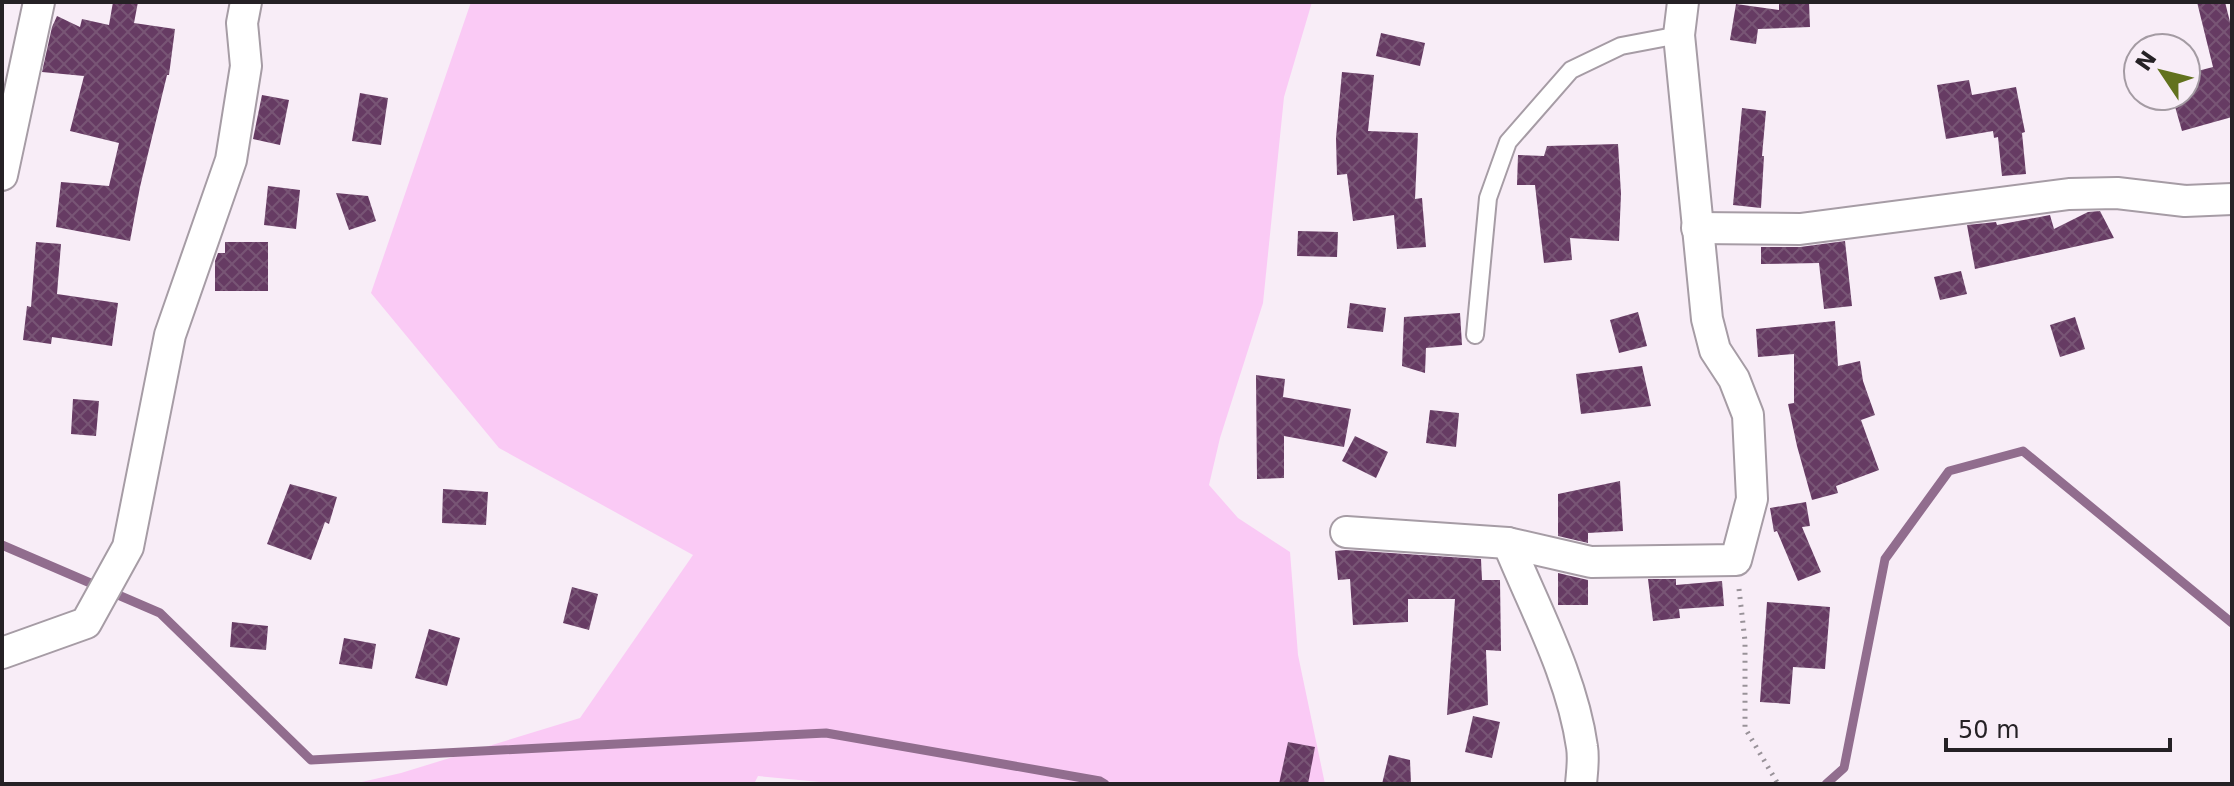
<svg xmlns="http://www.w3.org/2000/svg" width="2234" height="786" font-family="'DejaVu Sans',sans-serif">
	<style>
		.grass { fill: #facaf5 }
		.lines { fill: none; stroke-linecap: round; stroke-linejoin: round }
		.stream { stroke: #916d8e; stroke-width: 9 }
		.building { fill: url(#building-cross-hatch) }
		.service-casing { stroke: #a69ca5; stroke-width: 20 }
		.minor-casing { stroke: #a69ca5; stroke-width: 34 }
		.path { stroke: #999299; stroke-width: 5; stroke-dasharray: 2 6; stroke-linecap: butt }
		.service { stroke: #fff; stroke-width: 16 }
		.minor { stroke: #fff; stroke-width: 30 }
	</style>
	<defs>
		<pattern id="building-cross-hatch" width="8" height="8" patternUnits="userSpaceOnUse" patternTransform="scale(2)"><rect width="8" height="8" fill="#663b63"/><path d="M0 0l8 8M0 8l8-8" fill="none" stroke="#785575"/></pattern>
	</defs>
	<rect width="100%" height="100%" fill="#f8edf7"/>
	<polygon class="grass" points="471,2 1312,2 1284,97 1263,303 1220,438 1209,485 1238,518 1290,552 1298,655 1325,784 841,784 758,776 754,784 353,784 401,773 580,718 693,555 499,448 371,293"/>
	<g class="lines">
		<g class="stream">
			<polyline points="2,545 160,613 311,760 826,733 1100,781 1105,784"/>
			<polyline points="1826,784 1844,768 1885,559 1949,471 2023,451 2232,623"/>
		</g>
	</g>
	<g class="building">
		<polygon points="113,2 138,2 134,23 175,29 169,75 167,75 140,187 130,241 56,227 61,182 109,186 119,143 70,131 84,76 42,72 52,27 57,16 80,27 82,19 109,25"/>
		<polygon points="1779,2 1809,2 1810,27 1758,29 1756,44 1730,40 1736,4 1779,10"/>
		<polygon points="2197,2 2225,2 2232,30 2232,117 2182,131 2172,96 2186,96 2186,74 2213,67"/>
		<polygon points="1381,33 1425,43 1420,66 1376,56"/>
		<polygon points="1342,72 1374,75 1368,131 1418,133 1415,199 1422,198 1426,247 1397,249 1394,215 1353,221 1347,174 1337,175 1336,138"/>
		<polygon points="1969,80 1972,95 2016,87 2025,132 2022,133 2026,174 2002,176 1998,137 1994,138 1993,131 1946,139 1937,85"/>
		<polygon points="360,93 388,98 381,145 352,141"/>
		<polygon points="262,95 289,100 280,145 253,139"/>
		<polygon points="1742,108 1766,111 1762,156 1764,156 1761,208 1733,205"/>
		<polygon points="1618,144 1621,194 1619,241 1570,238 1572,260 1544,263 1535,185 1517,185 1518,155 1544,156 1547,146"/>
		<polygon points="268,186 300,190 296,229 264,225"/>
		<polygon points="336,193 368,196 376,221 349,230"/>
		<polygon points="2100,211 2114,238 1975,269 1967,225 1996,222 1997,225 2050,215 2054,229 2088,212"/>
		<polygon points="1298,231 1338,232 1337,257 1297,256"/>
		<polygon points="1845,241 1852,306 1824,309 1819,263 1761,264 1761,247 1800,247"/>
		<polygon points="36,242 61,244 57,294 118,303 112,346 52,337 51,344 23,340 27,306 31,307"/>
		<polygon points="225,242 268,242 268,291 215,291 215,261 218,253 225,253"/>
		<polygon points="1961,271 1967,294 1940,300 1934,277"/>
		<polygon points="1350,303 1386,308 1383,332 1347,328"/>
		<polygon points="1638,312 1647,346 1619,353 1610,320"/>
		<polygon points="1460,313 1462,345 1426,348 1425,373 1402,366 1404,317"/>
		<polygon points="2075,317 2085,349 2060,357 2050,325"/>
		<polygon points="1835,321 1838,366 1860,361 1863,381 1875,415 1861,420 1879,470 1836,486 1838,493 1812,500 1797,446 1788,404 1794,403 1794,354 1758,357 1756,329"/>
		<polygon points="1642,366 1651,406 1581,414 1576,374"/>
		<polygon points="1256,375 1285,379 1283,397 1351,409 1344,447 1284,436 1284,478 1257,479"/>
		<polygon points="73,399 99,401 96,436 71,434"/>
		<polygon points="1430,410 1459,413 1456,447 1426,443"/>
		<polygon points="1355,436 1388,452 1376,478 1342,461"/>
		<polygon points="1620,481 1623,531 1588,533 1588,543 1558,536 1558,494"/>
		<polygon points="290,484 337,497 329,524 325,522 311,560 267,544"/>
		<polygon points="443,489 488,492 486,525 442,523"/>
		<polygon points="1806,502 1810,526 1802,527 1821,572 1798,581 1777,531 1774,532 1770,508"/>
		<polygon points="1346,550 1481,559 1482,580 1500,580 1501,651 1486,650 1488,705 1447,715 1455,599 1408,599 1408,622 1353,625 1350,579 1338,580 1335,551"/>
		<polygon points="1558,573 1588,580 1588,605 1558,605"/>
		<polygon points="1648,579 1676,579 1676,585 1722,581 1724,606 1679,609 1680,618 1653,621"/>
		<polygon points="572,587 598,594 589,630 563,623"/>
		<polygon points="1767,602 1830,607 1825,669 1793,667 1790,704 1760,702"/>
		<polygon points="232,622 268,626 266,650 230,647"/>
		<polygon points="429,629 460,638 447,686 415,678"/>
		<polygon points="344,638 376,644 372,669 339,664"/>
		<polygon points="1473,716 1500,722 1492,758 1465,752"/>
		<polygon points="1288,742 1315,747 1308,784 1279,784"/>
		<polygon points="1389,755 1410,760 1411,784 1382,784"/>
	</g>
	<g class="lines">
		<g class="service-casing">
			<polyline id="service" points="1475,335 1488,198 1508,142 1571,70 1621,46 1679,35"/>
		</g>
		<g class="minor-casing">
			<g id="minor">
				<polyline points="2,175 39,2"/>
				<polyline points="1697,228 1800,229 2069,194 2117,193 2185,201 2232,199"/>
				<polyline points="1346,532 1508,543 1591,562 1736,560 1752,499 1748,415 1734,379 1715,350 1707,319 1679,35 1683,2"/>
				<path d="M1508 543C1535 609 1572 676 1582 747 1584 759 1582 772 1581 784"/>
				<polyline points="2,653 86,623 128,547 170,335 231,160 246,66 242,23 246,2"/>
			</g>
		</g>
		<polyline class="path" points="1739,589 1745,641 1745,728 1778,784"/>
		<use href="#service" class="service"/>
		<use href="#minor" class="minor"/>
	</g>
	<rect width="2234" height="786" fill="none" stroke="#252125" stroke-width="8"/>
	<g transform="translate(2162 72) rotate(305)"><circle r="38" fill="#f8edf7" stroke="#a49ba3" stroke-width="2"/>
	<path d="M0-6L14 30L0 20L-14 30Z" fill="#62721e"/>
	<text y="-12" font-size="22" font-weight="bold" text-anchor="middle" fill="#252125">N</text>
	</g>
	<path d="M1946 738v12h224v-12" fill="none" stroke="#252125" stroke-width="4"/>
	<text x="1958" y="738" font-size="24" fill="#252125" stroke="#f8edf7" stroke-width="6" paint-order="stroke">50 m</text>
</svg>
